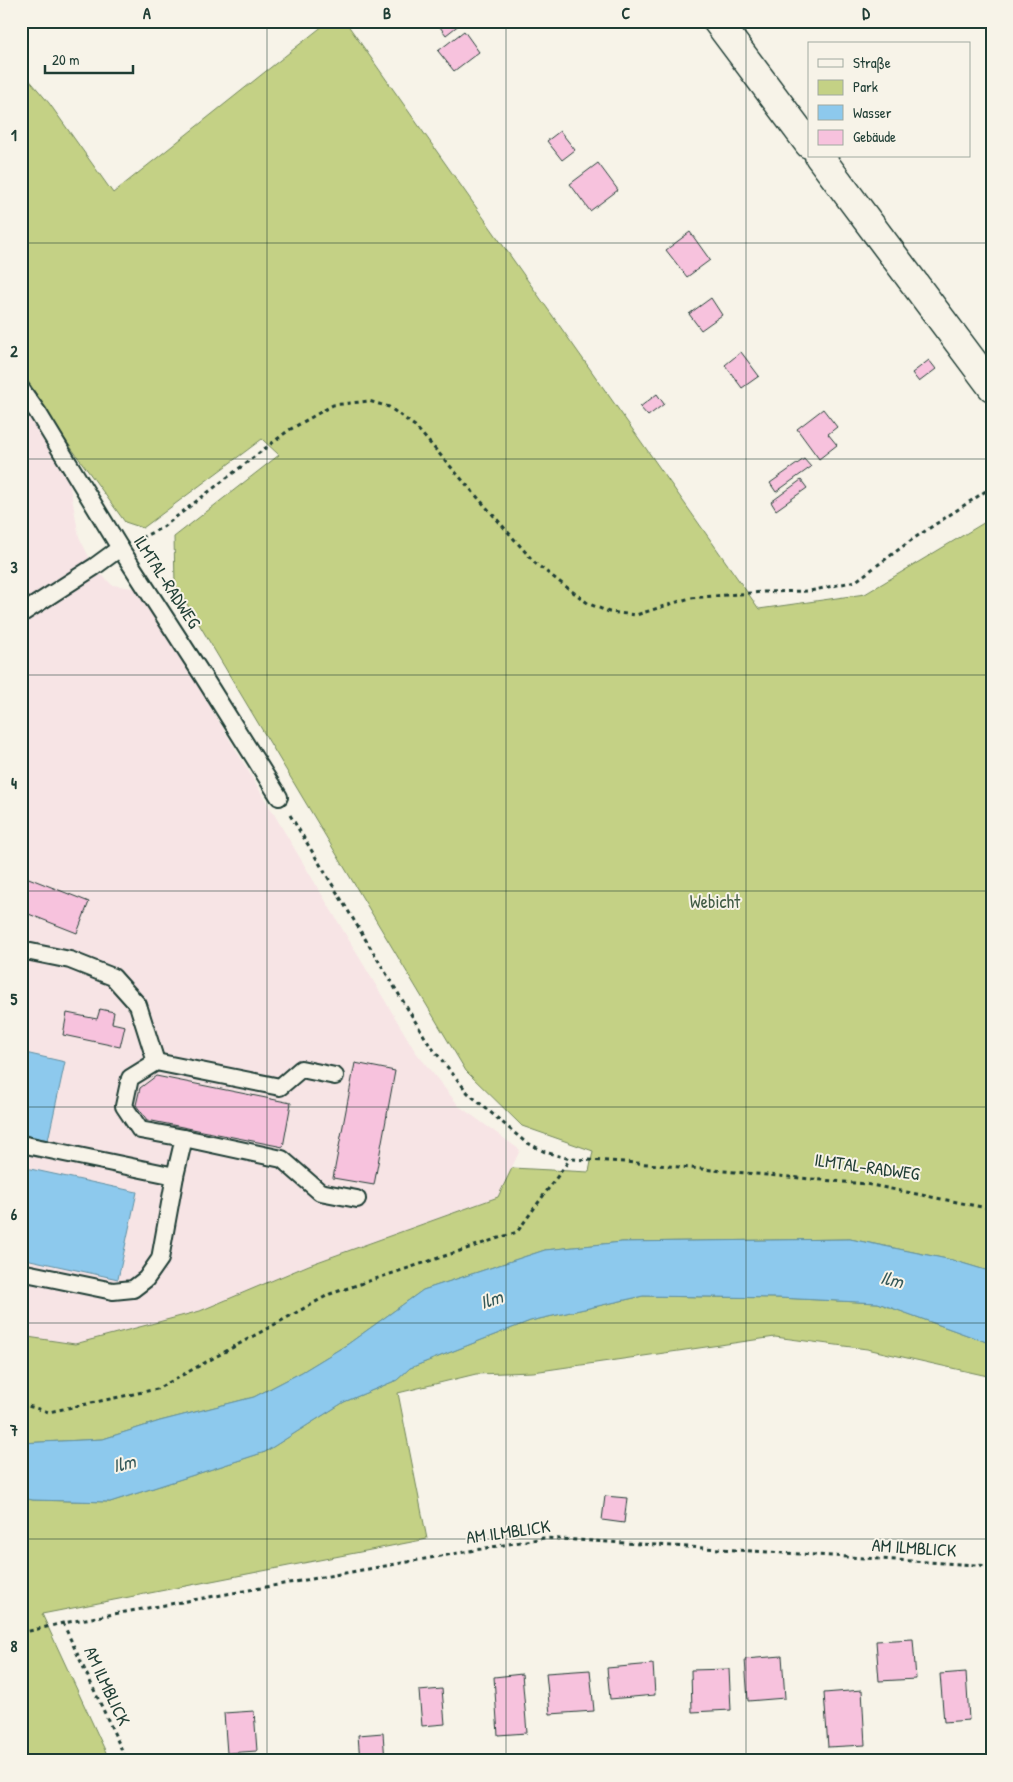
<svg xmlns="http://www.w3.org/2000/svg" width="1013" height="1782" font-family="'Patrick Hand',sans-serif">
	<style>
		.built { fill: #f7e4e5 }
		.green { fill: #c4d185; stroke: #72875c }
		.water { fill: #8dc9ed; stroke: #6191a3 }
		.building { fill: #f7c2dd; stroke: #1f3d34 }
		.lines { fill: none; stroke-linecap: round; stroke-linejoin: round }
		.lane-casing { stroke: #1f3d34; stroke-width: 20 }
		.secondary-casing { stroke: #1f3d34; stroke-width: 31 }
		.path { stroke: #1f3d34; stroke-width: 3; stroke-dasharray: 4 4; stroke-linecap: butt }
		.lane { stroke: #f7f3e8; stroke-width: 16 }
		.secondary { stroke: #f7f3e8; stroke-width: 28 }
		.grid { fill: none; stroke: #1f3d34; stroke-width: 1; stroke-opacity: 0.55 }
		.labels { text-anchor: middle; stroke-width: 4; stroke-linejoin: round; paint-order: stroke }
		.street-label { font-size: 18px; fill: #1f3d34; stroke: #f7f3e8 }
		.park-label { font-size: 18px; fill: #405b44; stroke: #f7f3e8 }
		.water-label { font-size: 19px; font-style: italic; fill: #355959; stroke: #f7f3e8 }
		.neatline { fill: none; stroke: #1f3d34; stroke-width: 2 }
		.grid-label { font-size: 16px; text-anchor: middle; font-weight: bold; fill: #1f3d34 }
	</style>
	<rect width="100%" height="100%" fill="#f7f3e8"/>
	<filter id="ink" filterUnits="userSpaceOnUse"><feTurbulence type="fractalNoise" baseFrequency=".02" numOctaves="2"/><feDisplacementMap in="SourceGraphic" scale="10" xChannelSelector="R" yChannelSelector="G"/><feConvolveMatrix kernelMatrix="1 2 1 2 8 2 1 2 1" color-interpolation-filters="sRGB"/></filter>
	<g filter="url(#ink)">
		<polygon class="built" points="21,402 52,448 70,486 79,537 94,567 112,585 140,589 415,1051 459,1106 520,1150 498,1197 309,1265 200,1311 75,1344 21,1336"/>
		<g class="green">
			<polygon points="329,21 345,21 759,609 865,594 992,518 992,1272 952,1260 850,1239 622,1242 545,1250 423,1290 348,1344 302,1372 254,1397 160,1421 103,1439 21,1443 21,1336 75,1344 200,1311 309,1265 498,1197 512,1168 589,1172 593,1151 522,1126 466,1071 175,584 174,537 279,455 262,439 143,528 125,522 64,438 21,370 21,70 49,103 113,193"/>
			<polygon points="643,1296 779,1298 878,1303 992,1344 992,1377 867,1349 775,1337 533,1372 476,1374 398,1393 427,1539 42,1614 110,1761 21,1761 21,1498 33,1500 110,1502 265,1452 344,1402 397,1380 410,1368 530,1321"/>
		</g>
		<g class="water">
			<polygon points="21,1052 65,1062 48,1140 21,1134"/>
			<polygon points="21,1167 137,1192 118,1279 21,1258"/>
			<polygon points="850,1239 952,1260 992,1272 992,1344 878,1303 779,1298 643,1296 530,1321 410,1368 397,1380 344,1402 265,1452 110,1502 33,1500 21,1498 21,1443 103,1439 160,1421 254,1397 302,1372 348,1344 423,1290 545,1250 622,1242"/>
		</g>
		<g class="building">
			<polygon points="444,21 458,21 460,24 446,35 440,27 445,23"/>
			<polygon points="464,31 479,52 454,71 438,51"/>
			<polygon points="560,131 575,150 562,160 547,141"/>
			<polygon points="598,163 618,190 590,211 570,184"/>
			<polygon points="690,232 710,260 687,277 666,250"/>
			<polygon points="711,298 722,315 701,330 689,314"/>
			<polygon points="741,352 759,376 742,388 725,365"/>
			<polygon points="929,360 936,369 919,382 912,373"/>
			<polygon points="657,394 664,404 648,416 640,407"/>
			<polygon points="823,409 837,427 828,434 837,445 819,459 797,429"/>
			<polygon points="804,459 811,467 776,492 770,483"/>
			<polygon points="801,480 807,488 776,510 771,502"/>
			<polygon points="21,875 89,902 77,933 21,911"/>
			<polygon points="100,1009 114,1012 112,1023 125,1026 120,1047 63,1035 67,1013 97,1019"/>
			<polygon points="355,1063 395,1071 374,1185 333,1178"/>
			<polygon points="156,1076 291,1103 283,1147 147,1120 136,1105 140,1088"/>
			<polygon points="605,1496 627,1498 624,1523 602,1520"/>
			<polygon points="913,1639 916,1679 879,1681 876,1641"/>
			<polygon points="782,1656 785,1698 748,1701 745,1659"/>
			<polygon points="653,1664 655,1695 610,1699 607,1668"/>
			<polygon points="729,1669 731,1710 692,1712 691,1670"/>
			<polygon points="590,1670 594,1711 550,1714 546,1673"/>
			<polygon points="966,1672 969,1720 944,1722 940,1674"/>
			<polygon points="522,1674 527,1733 498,1735 494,1677"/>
			<polygon points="442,1689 445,1724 422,1726 419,1691"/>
			<polygon points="862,1690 865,1745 828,1747 824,1693"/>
			<polygon points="254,1711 257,1751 227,1753 224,1713"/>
			<polygon points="383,1733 385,1761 360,1761 358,1735"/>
		</g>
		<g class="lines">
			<g class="lane-casing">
				<g id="lane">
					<polyline points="21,389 38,413 120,548 201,673 279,797"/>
					<polyline points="21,614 94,567 120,548"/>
					<polyline points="21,950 70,960 113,977 138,1005 156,1062"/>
					<polyline points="184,1138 140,1130 124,1106 130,1078 156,1062 280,1087 301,1069 335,1076"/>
					<polyline points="21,1144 175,1176 160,1259 146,1279 133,1289 113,1291 21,1272"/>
					<polyline points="175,1176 184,1138 282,1159 320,1192 357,1199"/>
				</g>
			</g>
			<g class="secondary-casing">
				<g id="secondary">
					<polyline points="717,21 809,144"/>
					<polyline points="819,156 992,387"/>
				</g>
			</g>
			<g class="path">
				<polyline points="141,538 163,527 289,430 333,405 369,401 389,407 415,426 536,564 589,604 609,612 636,615 690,598 763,592 810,591 856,581 913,539 992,487"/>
				<polyline points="290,815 429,1044 468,1093 524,1141 545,1152 570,1159 625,1162 866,1184 992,1209"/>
				<polyline points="21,1404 49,1412 157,1389 330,1294 517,1232 570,1159"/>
				<polyline points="63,1623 127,1761"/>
				<polyline points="21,1633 63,1623 543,1538 992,1566"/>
			</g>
			<use href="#lane" class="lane"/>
			<use href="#secondary" class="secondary"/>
		</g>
	</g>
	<path class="grid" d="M267 21V1761M506 21V1761M746 21V1761M21 243H992M21 459H992M21 675H992M21 891H992M21 1107H992M21 1323H992M21 1539H992"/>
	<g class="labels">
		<g class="street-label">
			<text transform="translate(167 582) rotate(57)" y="6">ILMTAL-RADWEG</text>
			<text transform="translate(867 1167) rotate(8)" y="6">ILMTAL-RADWEG</text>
			<text transform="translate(508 1532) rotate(-8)" y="6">AM ILMBLICK</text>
			<text transform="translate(914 1548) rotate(4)" y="6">AM ILMBLICK</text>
			<text transform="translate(107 1686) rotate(65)" y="6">AM ILMBLICK</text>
		</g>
		<g class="park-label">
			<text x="715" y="908">Webicht</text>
		</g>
		<g class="water-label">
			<text transform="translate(892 1279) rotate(13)" y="7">Ilm</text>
			<text transform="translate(491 1299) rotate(-19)" y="7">Ilm</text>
			<text transform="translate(124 1463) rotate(-14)" y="7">Ilm</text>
		</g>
	</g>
	<rect width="1013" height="1782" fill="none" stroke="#f7f3e8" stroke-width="55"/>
	<rect x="808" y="42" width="162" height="115" fill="#f7f3e8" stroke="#a1aaa0"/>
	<rect x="818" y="59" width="25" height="8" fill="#f7f3e8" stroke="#a1aaa0"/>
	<text x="853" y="68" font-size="15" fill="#1f3d34">Straße</text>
	<rect x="818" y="80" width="25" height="15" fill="#c4d185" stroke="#a1aaa0"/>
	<text x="853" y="92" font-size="15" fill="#1f3d34">Park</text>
	<rect x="818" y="105" width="25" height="15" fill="#8dc9ed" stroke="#a1aaa0"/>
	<text x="853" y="118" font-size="15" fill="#1f3d34">Wasser</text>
	<rect x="818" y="130" width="25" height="15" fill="#f7c2dd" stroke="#a1aaa0"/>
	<text x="853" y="142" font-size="15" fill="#1f3d34">Gebäude</text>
	<path d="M45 65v8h88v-8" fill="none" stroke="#1f3d34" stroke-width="2.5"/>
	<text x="52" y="65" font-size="15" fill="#1f3d34" stroke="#f7f3e8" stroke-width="4" paint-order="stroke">20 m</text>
	<rect x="28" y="28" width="958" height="1726" class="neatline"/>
	<g class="grid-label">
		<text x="147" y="19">A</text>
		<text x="387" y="19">B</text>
		<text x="626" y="19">C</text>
		<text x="866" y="19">D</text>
		<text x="14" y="141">1</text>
		<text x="14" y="357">2</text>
		<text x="14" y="573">3</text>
		<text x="14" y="789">4</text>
		<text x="14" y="1005">5</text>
		<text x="14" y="1220">6</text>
		<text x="14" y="1436">7</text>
		<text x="14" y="1652">8</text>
	</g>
</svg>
